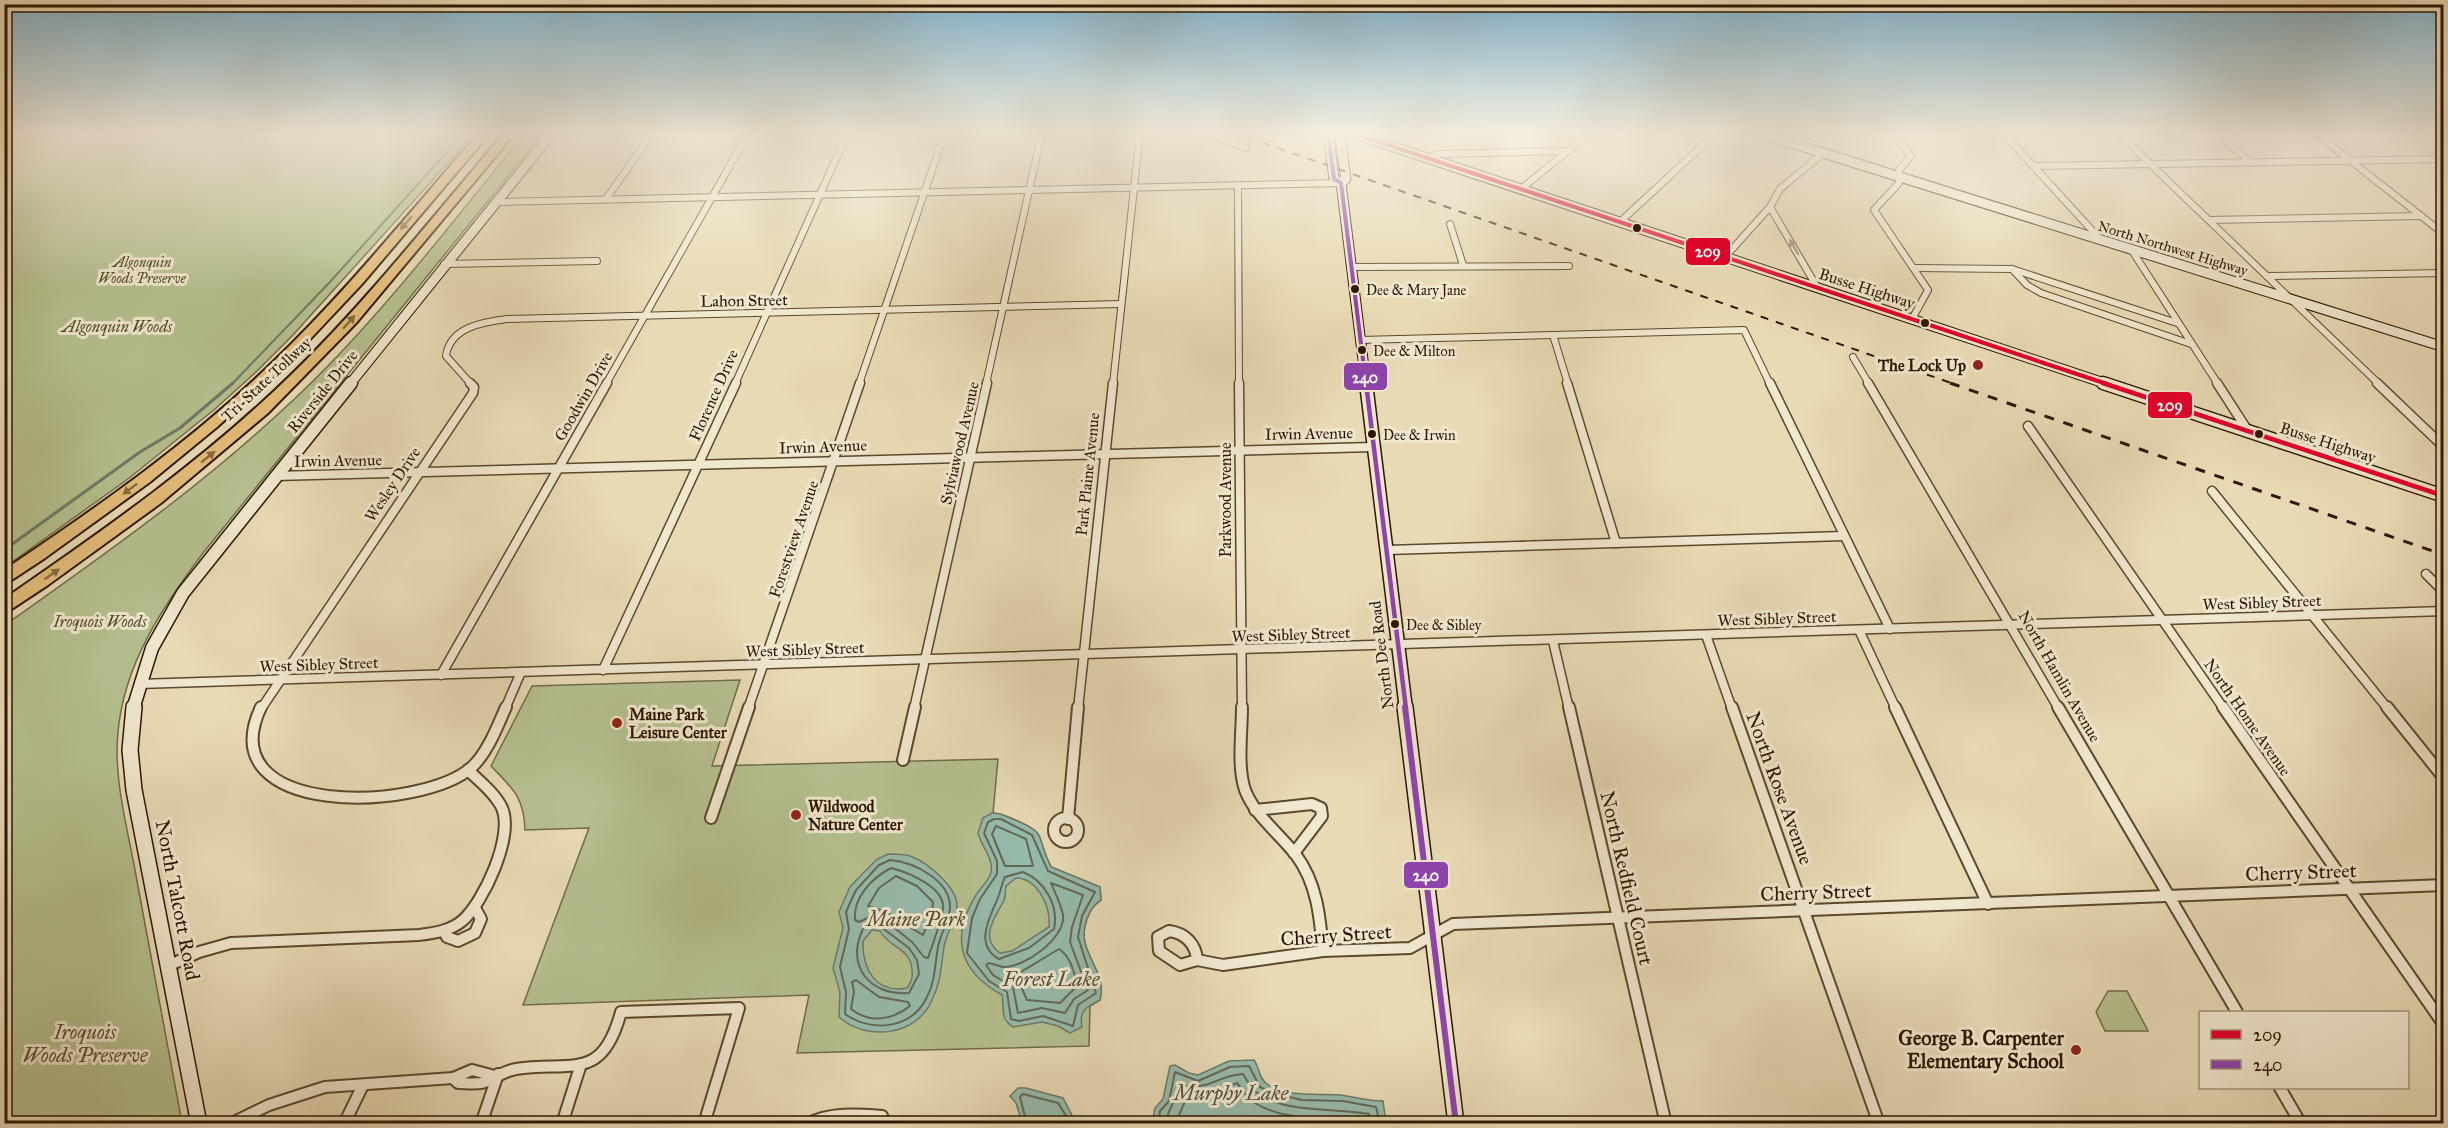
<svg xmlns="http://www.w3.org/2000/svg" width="2448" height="1128" font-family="'IM FELL Great Primer',serif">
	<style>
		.green { fill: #b5c08e; stroke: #716c47; stroke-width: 1.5 }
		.water { fill: #97bbac; stroke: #6d7967; stroke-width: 1.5; fill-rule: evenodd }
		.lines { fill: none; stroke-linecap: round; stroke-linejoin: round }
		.shore { stroke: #626956; stroke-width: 2 }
		.stream-far1 { stroke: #6d7967; stroke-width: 2 }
		.stream { stroke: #6d7967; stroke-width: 3 }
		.street-far2-casing { stroke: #5c482d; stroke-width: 8 }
		.street-far1-casing { stroke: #5c482d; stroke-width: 11 }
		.street-casing { stroke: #5c482d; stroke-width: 14 }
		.secondary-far2-casing { stroke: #2d1700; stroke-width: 11 }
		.secondary-far1-casing { stroke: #2d1700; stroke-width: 15 }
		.secondary-casing { stroke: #2d1700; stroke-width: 18 }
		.highway-casing { stroke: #2d1700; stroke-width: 4 }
		.street-far2 { stroke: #f0e7cf; stroke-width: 6 }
		.street-far1 { stroke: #f0e7cf; stroke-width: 8 }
		.street { stroke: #f0e7cf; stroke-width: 10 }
		.secondary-far2 { stroke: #f0e7cf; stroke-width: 9 }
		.secondary-far1 { stroke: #f0e7cf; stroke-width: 12 }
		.secondary { stroke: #f0e7cf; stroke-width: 15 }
		.highway { fill: #e4bd7a; fill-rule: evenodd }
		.rail-far1 { stroke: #2d1700; stroke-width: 2; stroke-dasharray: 8 8; stroke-linecap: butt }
		.rail { stroke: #2d1700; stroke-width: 3; stroke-dasharray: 10 10; stroke-linecap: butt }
		.bus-1-far1-casing { stroke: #f0e7cf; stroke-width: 8 }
		.bus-1-casing { stroke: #f0e7cf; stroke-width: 9 }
		.bus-2-far2-casing { stroke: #f0e7cf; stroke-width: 8 }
		.bus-2-far1-casing { stroke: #f0e7cf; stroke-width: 9 }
		.bus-2-casing { stroke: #f0e7cf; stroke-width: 10 }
		.bus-1-far1 { stroke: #e4002b; stroke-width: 4 }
		.bus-1 { stroke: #e4002b; stroke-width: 4.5 }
		.bus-2-far2 { stroke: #8e44ad; stroke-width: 4 }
		.bus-2-far1 { stroke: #8e44ad; stroke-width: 4.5 }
		.bus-2 { stroke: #8e44ad; stroke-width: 6 }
		.oneway { fill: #886a3d }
		.oneway2 { fill: #988972 }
		.bus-dot { fill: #2d1700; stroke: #f0e7cf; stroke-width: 2 }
		.poi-dot { fill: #8f2418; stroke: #f0e7cf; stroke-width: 2 }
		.labels { text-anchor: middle; stroke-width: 6; stroke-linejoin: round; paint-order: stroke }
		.far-street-label { font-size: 14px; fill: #2d1700; stroke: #f0e7cf }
		.far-park-label { font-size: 14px; font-style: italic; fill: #564a2b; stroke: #f0e7cf }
		.bus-label { font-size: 14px; fill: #2d1700; stroke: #f0e7cf; text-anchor: start }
		.street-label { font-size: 16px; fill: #2d1700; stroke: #f0e7cf }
		.park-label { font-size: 16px; font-style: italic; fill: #564a2b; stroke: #f0e7cf }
		.poi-label { font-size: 16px; font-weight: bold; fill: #2d1700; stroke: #f0e7cf; text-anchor: start }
		.near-street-label { font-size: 20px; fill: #2d1700; stroke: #f0e7cf }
		.near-park-label { font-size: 20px; font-style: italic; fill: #564a2b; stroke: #f0e7cf }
		.near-poi-label { font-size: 20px; font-weight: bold; fill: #2d1700; stroke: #f0e7cf; text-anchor: end }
		.near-water-label { font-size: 21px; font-style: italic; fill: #52503c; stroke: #f0e7cf }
		.line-badge { stroke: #f0e7cf; stroke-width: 2 }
		.badge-label { font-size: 16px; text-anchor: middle; font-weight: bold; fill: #fff }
	</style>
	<rect width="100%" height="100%" fill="#e8dab5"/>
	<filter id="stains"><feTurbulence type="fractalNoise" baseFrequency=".00333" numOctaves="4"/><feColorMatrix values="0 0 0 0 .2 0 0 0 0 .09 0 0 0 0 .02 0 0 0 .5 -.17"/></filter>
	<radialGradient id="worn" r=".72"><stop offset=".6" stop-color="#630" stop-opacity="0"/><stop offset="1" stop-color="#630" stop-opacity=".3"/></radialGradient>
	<g class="green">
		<polygon points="5,132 476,132 293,335 257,371 215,409 128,479 5,567"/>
		<path d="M526 132H544L203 553C163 606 124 664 118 732 113 781 129 833 137 881 152 962 167 1043 182 1123H5V625C117 546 230 466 327 367 398 294 461 211 526 132Z"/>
		<path d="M740 680 712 766 998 759 993 813C1001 813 1004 816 1011 818 1049 834 1034 834 1051 867L1100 887 1101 900C1093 905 1090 911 1087 919 1074 952 1108 968 1100 1000L1090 1006 1089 1046 797 1053 809 995 523 1005 589 828 525 830C524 797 513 789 491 766L532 686Z"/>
		<polygon points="2108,991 2127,991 2148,1031 2105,1031 2096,1012"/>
	</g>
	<g class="water">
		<path d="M992 813C1001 813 1003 815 1010 818 1050 834 1034 833 1051 867L1100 887 1101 900C1093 905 1090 911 1087 919 1074 952 1108 968 1100 1000 1086 1008 1079 1009 1082 1027L1070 1033 1058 1026 1042 1022 1013 1027C999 1018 1005 1009 1002 995 959 971 950 938 976 895 980 888 990 880 991 872 994 859 981 845 978 833L983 818ZM1016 878C1038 878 1051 908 1049 927L1012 951 1000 953C978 937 996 917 1004 900 1006 896 1005 891 1006 886Z"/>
		<path d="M888 854C895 854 903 854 910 856 927 862 959 888 957 908 955 921 946 934 944 947 941 966 941 982 932 1000 916 1037 866 1041 839 1017L840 992 833 968 843 928 839 912 850 887 876 860ZM872 930 880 931C889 948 911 948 912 970 913 977 912 982 907 988 875 994 862 968 863 941Z"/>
		<path d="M1254 1060C1260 1068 1258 1078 1267 1084 1287 1098 1318 1093 1341 1095 1355 1097 1368 1101 1383 1101L1386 1123H1152L1155 1108 1163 1099 1170 1066 1175 1065 1189 1073 1198 1075 1229 1061Z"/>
		<polygon points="1018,1088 1026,1088 1063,1098 1073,1117 1085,1116 1111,1123 1022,1123 1016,1103 1010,1096"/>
	</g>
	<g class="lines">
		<g class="shore">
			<polygon points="994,819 1001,819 1032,835 1048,871 1095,892 1082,916 1078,937 1096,993 1078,1005 1073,1026 1043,1016 1019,1021 1011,1019 1007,992 989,981 967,953 972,918 980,899 997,874 997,861 984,833 988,822"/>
			<polygon points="996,826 1026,839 1033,866 1005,866 992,834"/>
			<path d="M890 860C913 862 951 880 950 908 949 922 940 934 938 947 935 964 935 982 927 997 912 1029 872 1033 845 1014L846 992 840 967 849 929 846 912 856 890 879 865Z"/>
			<path d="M891 868C907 872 945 887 943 908 941 924 933 942 928 958L924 957 912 942 881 917 872 916 859 922 855 920C853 897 872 878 891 868Z"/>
			<path d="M1023 872C1045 881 1059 906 1054 929L1029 948 999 959C972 944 992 914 999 895 1001 889 1002 883 1005 877Z"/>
			<path d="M896 876 917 886 933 902 932 914 923 935C902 923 892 912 868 906L879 888Z"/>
			<path d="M1051 883 1083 895 1072 927 1070 942 1088 990 1074 999 1065 1013 1042 1008 1018 1013 1013 987 993 975 986 965 989 963C993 964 999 966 1003 967 1024 968 1066 938 1063 915 1061 904 1055 893 1051 883Z"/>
			<path d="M877 924 909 948 917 960 919 974 909 993C870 996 845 966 863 929Z"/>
			<path d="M1059 949C1070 956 1075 974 1077 986L1060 1003 1027 1000 1016 975Z"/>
			<path d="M856 980 879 997 908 1002 910 1006C892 1020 870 1024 851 1009L854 992 852 982Z"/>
			<polyline points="1027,1124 1020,1097 1023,1094 1058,1103 1070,1122 1089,1124"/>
			<polyline points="1158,1124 1160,1111 1169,1101 1175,1072 1198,1081 1230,1067 1249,1066 1260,1087 1272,1093 1302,1100 1343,1101 1376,1107 1380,1124"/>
			<path d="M1165 1124C1168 1109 1176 1102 1179 1085 1211 1091 1215 1076 1243 1074 1247 1080 1251 1089 1257 1093 1283 1113 1337 1108 1369 1114L1373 1124"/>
			<path d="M1175 1124 1187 1097 1204 1096 1237 1083C1242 1089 1246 1097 1252 1101 1283 1123 1328 1115 1363 1124"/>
		</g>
		<polyline class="stream-far1" points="232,384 329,283 465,132"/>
		<polyline class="stream" points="4,550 140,452 180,428 233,383"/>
		<g class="street-far2-casing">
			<g id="street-far2">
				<polyline points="1202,132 1246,148"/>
				<polyline points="1796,132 1806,148"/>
				<polyline points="1892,132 1911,156 1899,170 1899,183 1874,210 1928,290 1912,319"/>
				<polyline points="2002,132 2100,239"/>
				<polyline points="2117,132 2379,384"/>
				<polyline points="2216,132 2251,163"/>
				<polyline points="2314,132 2444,234"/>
				<polyline points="2414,132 2444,153"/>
				<polyline points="1428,158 1438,154 1567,151"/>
				<polyline points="2036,166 2444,159"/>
				<polyline points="1238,186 1239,384"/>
				<polyline points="1521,189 1591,132"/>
				<polyline points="606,199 653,132"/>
				<polyline points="497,202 1341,183"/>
				<polyline points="1770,207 1817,287"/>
				<polyline points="2209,220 2421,216"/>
				<polyline points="1620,222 1717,132"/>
				<polyline points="1450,224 1463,265"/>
				<polyline points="2131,249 2218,384"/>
				<polyline points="1725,257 1770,207 1780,189 1823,153"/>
				<polyline points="444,264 597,261"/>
				<polyline points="1352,267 1569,266"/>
				<polyline points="1915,268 2012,269 2177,323"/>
				<polyline points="2012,269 2027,285 2041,293 2191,344"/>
				<polyline points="2267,276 2444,273"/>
				<polyline points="1553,335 1568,384"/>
				<polyline points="1360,340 1744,330 1770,384"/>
				<polyline points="1853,357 1869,384"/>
				<path d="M471 384 446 356C450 327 483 322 507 319L1121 304"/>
				<polyline points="606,384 749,132"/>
				<polyline points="735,384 848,132"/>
				<polyline points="859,384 945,132"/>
				<polyline points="986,384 1042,132"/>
				<polyline points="1113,384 1140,132"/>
			</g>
		</g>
		<g class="street-far1-casing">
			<g id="street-far1">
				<polyline points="1239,383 1242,709"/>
				<polyline points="1567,383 1616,543"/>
				<polyline points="1770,383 1890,629"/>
				<polyline points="1868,383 2059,709"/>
				<polyline points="2217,383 2248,431"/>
				<polyline points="2377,383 2444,447"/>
				<polyline points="2028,426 2224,709"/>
				<polyline points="275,476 1373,447"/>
				<polyline points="2212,491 2388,709"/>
				<polyline points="1387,550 1844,536"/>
				<polyline points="2426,574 2444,592"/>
				<polyline points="1859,630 1896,709"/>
				<polyline points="1706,635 1732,709"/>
				<polyline points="1553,641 1569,709"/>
				<polyline points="603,670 736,383"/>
				<polyline points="441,675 607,383"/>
				<polyline points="139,684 2444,611"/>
				<polyline points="261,709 473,393 474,387 470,383"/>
				<polyline points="505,709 521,672"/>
				<polyline points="748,709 860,383"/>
				<polyline points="914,709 987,383"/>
				<polyline points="1078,709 1113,383"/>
			</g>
		</g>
		<g class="street-casing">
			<g id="street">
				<path d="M261 707C208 819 422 812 472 767 488 752 497 727 506 707"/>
				<path d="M1242 707C1242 733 1237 766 1245 790 1255 816 1279 833 1296 855 1317 883 1320 917 1323 951"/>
				<polyline points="1569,707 1666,1124"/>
				<polyline points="1732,707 1879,1124"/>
				<polyline points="1895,707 1988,904"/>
				<polyline points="2058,707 2237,1012"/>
				<polyline points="2223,707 2444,1025"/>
				<polyline points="2387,707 2444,778"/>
				<polyline points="903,760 915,707"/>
				<polyline points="1255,810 1312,804 1321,808 1322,816 1294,853"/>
				<circle cx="1066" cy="830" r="12"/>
				<polyline points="711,818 749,707"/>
				<polyline points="1068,819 1078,707"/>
				<polyline points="444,931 447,937 458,941 475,933 481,919 475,908"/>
				<path d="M1169 931C1185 933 1196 944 1197 960L1180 965 1159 951 1158 937Z"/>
				<polyline points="1197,960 1223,965 1323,951 1410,948 1453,924 2444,885"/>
				<path d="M170 965 199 952 231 943 419 935C434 933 450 931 462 921 484 902 514 836 502 808 495 793 479 781 468 770"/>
				<path d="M453 1078 458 1083C465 1083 474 1084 481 1083 492 1081 502 1071 516 1069 573 1061 602 1082 621 1012L739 1008 704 1124"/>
				<polyline points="2280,1088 2301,1124"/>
				<polyline points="230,1124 269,1105 325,1087 453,1078 472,1070 491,1075"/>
				<polyline points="344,1124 363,1085"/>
				<polyline points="481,1124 498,1074"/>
				<polyline points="562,1124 581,1064"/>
				<path d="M807 1124C830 1112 856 1114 882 1116L885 1124"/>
			</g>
		</g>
		<g class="secondary-far2-casing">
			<g id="secondary-far2">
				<polyline points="1328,132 1334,179 1341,183 1366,384"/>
				<polyline points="1339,132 1346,179 1341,183"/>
				<polyline points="1349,132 2107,384"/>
				<polyline points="1756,132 2444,347"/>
				<polyline points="350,384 553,132"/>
			</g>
		</g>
		<g class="secondary-far1-casing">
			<g id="secondary-far1">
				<polyline points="1366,383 1406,709"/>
				<polyline points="2103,383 2444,496"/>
				<polyline points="133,709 152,648 183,593 351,383"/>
			</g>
		</g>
		<g class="secondary-casing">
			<g id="secondary">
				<polyline points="134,707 130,750 134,790 199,1124"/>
				<polyline points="1405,707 1456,1124"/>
			</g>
		</g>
		<g class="highway-casing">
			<g id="highway">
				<path d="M480 132H491L362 284 282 369 217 427 150 482 45 558 4 585V570C98 507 192 441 273 362 348 290 412 209 480 132Z"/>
				<path d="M505 132H516L357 322 268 413 161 503 48 585 4 614V599C104 530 204 460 291 375 369 299 435 214 505 132Z"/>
			</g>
		</g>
		<use href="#street-far2" class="street-far2"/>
		<use href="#street-far1" class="street-far1"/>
		<use href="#street" class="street"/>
		<use href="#secondary-far2" class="secondary-far2"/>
		<use href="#secondary-far1" class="secondary-far1"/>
		<use href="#secondary" class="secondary"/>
		<use href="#highway" class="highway"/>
		<polyline class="rail-far1" points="1232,132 1954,384"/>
		<polyline class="rail" points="1950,383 2444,555"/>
		<g class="bus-1-far1-casing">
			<polyline id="bus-1-far1" points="1349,132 2107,384"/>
		</g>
		<g class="bus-1-casing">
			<polyline id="bus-1" points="2103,383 2444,496"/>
		</g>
		<g class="bus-2-far2-casing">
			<polyline id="bus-2-far2" points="1328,132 1334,179 1341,183 1366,384"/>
		</g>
		<g class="bus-2-far1-casing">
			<polyline id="bus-2-far1" points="1366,383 1406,709"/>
		</g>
		<g class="bus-2-casing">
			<polyline id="bus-2" points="1405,707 1456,1124"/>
		</g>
		<use href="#bus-1-far1" class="bus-1-far1"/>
		<use href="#bus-1" class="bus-1"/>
		<use href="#bus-2-far2" class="bus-2-far2"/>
		<use href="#bus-2-far1" class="bus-2-far1"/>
		<use href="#bus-2" class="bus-2"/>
	</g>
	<defs><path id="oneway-solid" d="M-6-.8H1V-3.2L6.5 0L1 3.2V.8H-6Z" transform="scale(1.5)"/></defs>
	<g class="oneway">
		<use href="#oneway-solid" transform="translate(406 223) rotate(131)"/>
		<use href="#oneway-solid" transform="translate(349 322) rotate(-49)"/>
		<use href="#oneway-solid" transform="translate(208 457) rotate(-39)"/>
		<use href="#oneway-solid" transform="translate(130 489) rotate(143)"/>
		<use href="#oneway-solid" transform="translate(52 574) rotate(-35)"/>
	</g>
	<use class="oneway2" href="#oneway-solid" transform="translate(1794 247) rotate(-120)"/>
	<linearGradient id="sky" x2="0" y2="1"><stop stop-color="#87b7d0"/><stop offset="0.46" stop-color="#f5eede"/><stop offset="1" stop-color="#f5eede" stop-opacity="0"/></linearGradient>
	<rect width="2448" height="290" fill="url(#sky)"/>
	<g class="bus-dot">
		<circle cx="1637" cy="228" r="5"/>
		<circle cx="1355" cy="289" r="5"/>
		<circle cx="1925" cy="323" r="5"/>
		<circle cx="1362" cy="350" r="5"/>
		<circle cx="1372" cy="434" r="5"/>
		<circle cx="2259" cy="434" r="5"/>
		<circle cx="1395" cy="624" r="5"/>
	</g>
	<g class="poi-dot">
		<circle cx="1978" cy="365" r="6"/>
		<circle cx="617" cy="723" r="6"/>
		<circle cx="796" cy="815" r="6"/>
		<circle cx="2076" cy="1050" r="6"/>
	</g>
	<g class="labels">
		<g class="far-street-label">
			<text transform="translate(2173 248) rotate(17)" y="5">North Northwest Highway</text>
		</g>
		<g class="far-park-label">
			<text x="142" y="267">Algonquin<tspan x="142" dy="16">Woods Preserve</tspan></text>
		</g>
		<g class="bus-label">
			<text x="1366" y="295">Dee &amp; Mary Jane</text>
			<text x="1373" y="356">Dee &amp; Milton</text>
			<text x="1383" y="440">Dee &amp; Irwin</text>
			<text x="1406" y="630">Dee &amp; Sibley</text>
		</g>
		<g class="street-label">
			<text transform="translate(1867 288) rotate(18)" y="6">Busse Highway</text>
			<text transform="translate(744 300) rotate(-1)" y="6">Lahon Street</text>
			<text transform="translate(266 379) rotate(-43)" y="6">Tri-State Tollway</text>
			<text transform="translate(322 391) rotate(-51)" y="6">Riverside Drive</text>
			<text transform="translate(713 395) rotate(-66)" y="6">Florence Drive</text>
			<text transform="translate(583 396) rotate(-60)" y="6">Goodwin Drive</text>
			<text transform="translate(1309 433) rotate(-1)" y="6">Irwin Avenue</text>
			<text transform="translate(2328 442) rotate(18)" y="6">Busse Highway</text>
			<text transform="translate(959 443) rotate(-77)" y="6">Sylviawood Avenue</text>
			<text transform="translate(823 446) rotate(-2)" y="6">Irwin Avenue</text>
			<text transform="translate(338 460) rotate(-1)" y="6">Irwin Avenue</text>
			<text transform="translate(1087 474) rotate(-84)" y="6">Park Plaine Avenue</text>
			<text transform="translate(392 484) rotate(-56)" y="6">Wesley Drive</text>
			<text transform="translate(1225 500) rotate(-90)" y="6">Parkwood Avenue</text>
			<text transform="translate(793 539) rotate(-71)" y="6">Forestview Avenue</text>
			<text transform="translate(2262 602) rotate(-2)" y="6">West Sibley Street</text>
			<text transform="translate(1777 618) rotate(-2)" y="6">West Sibley Street</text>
			<text transform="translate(1291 634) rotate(-2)" y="6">West Sibley Street</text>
			<text transform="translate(805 649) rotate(-2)" y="6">West Sibley Street</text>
			<text transform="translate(1381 655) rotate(-97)" y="6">North Dee Road</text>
			<text transform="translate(319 664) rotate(-2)" y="6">West Sibley Street</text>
			<text transform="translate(2060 676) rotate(60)" y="6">North Hamlin Avenue</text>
			<text transform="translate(2248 717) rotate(55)" y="6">North Home Avenue</text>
		</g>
		<g class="park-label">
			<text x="117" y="332">Algonquin Woods</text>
			<text x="100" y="627">Iroquois Woods</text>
		</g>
		<g class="poi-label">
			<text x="1966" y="371" text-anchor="end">The Lock Up</text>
			<text x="629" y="720">Maine Park<tspan x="629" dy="18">Leisure Center</tspan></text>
			<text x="808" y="812">Wildwood<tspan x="808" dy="18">Nature Center</tspan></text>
		</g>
		<g class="near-street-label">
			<text transform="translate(1780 788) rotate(70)" y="7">North Rose Avenue</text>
			<text transform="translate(2301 872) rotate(-2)" y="7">Cherry Street</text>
			<text transform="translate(1627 878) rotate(77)" y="7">North Redfield Court</text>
			<text transform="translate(1816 892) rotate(-2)" y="7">Cherry Street</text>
			<text transform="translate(178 900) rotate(79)" y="7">North Talcott Road</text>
			<text transform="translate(1336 935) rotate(-4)" y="7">Cherry Street</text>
		</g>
		<g class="near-park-label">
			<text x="916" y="926">Maine Park</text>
			<text x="85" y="1039">Iroquois<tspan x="85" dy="23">Woods Preserve</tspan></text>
		</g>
		<g class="near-poi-label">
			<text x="2064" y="1045">George B. Carpenter<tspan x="2064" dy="23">Elementary School</tspan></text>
		</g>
		<g class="near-water-label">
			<text x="1051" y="986">Forest Lake</text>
			<text x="1231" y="1100">Murphy Lake</text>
		</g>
	</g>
	<g class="line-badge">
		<rect x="1685" y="237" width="46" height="29" rx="6" fill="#e4002b"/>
		<rect x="1343" y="362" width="45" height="29" rx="6" fill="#8e44ad"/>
		<rect x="2147" y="391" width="46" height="28" rx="6" fill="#e4002b"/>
		<rect x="1403" y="861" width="46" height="28" rx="6" fill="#8e44ad"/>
	</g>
	<g class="badge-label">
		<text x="1708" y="257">209</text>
		<text x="1365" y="383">240</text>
		<text x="2170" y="411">209</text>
		<text x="1426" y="881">240</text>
	</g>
	<rect width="2448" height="1128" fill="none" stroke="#e8dab5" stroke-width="24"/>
	<rect x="6" y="6" width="2436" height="1116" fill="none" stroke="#2d1700" stroke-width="3"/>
	<rect x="12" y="12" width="2424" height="1104" fill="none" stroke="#2d1700" stroke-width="1.5"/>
	<rect x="2199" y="1011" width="210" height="78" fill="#f0e7cf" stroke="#a2947c" stroke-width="1.5"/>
	<rect x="2211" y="1030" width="30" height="9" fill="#e4002b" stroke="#a2947c" stroke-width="1.5"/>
	<text x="2253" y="1041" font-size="18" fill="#2d1700">209</text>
	<rect x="2211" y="1060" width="30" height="9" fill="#8e44ad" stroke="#a2947c" stroke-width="1.5"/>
	<text x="2253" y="1071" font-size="18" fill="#2d1700">240</text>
	<rect width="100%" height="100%" filter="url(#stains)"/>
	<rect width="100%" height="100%" fill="url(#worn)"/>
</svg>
